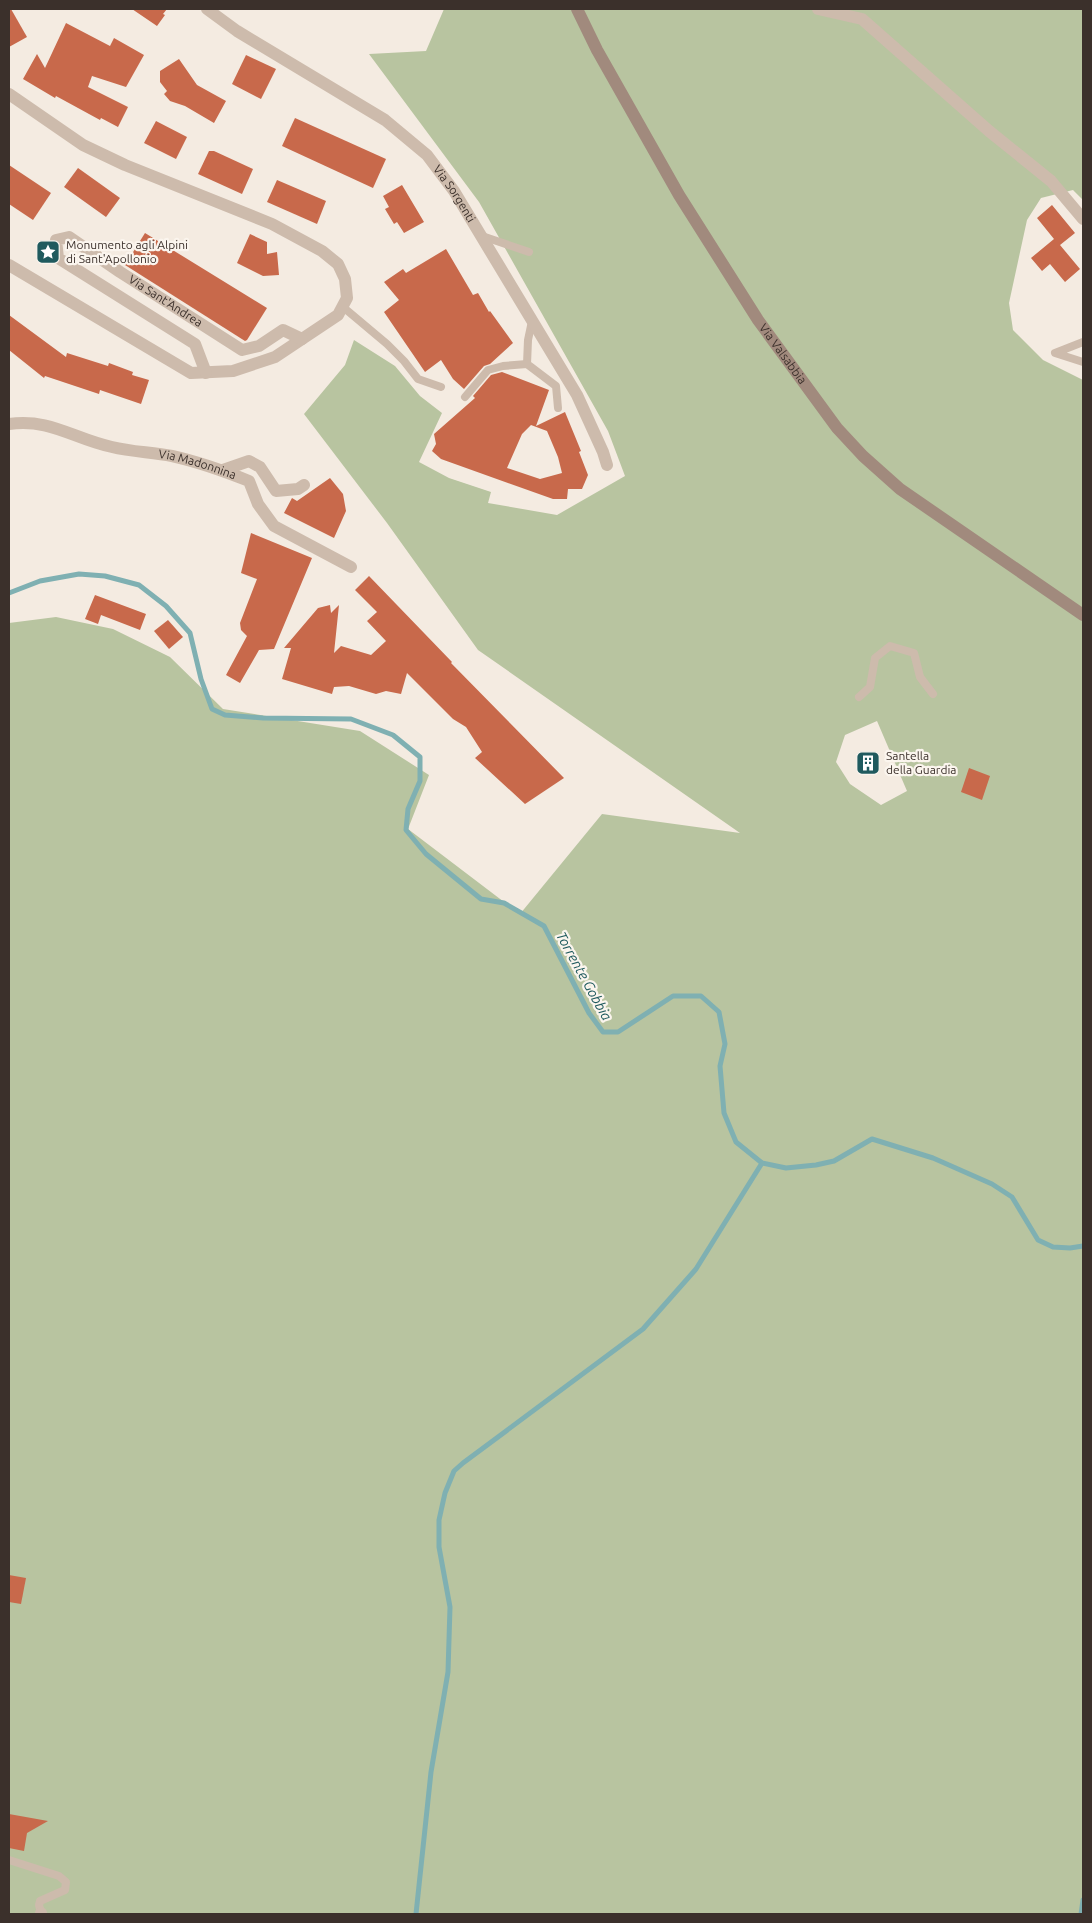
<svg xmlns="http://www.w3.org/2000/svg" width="1092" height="1923" font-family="Ubuntu,sans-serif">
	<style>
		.green { fill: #b8c4a0; fill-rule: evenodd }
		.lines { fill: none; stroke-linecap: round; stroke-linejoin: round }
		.stream { stroke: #7fb0b2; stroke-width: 5 }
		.building { fill: #c8694b; fill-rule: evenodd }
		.service { stroke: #cdbbac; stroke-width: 8 }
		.minor { stroke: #cdbbac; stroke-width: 12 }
		.secondary { stroke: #a18a7d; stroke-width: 12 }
		.labels { text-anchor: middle; stroke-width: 4.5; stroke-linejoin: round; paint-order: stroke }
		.street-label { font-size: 12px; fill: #3b302b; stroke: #fbf5ee }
		.poi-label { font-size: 12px; fill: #3b302b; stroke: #fbf5ee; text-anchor: start }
		.water-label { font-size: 14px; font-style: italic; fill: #1f5a5e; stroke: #fbf5ee }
	</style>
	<rect width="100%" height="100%" fill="#f4ebe1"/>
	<path class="green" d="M444 9H1083V200L1073 190 1041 198 1027 220 1009 303 1013 330 1043 360 1083 380V1914H9V623L56 617 113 629 170 657 223 709 360 731 429 775 408 829 520 914 602 814 740 833 478 650 387 523 304 414 345 365 354 340 395 366 420 396 442 413 419 462 449 478 491 492 488 503 557 515 625 476 608 431 479 202 369 54 426 51ZM877 721 907 791 881 805 850 784 836 762 845 735Z"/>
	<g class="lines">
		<g class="stream">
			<polyline points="9,593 40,581 79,574 105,576 139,585 166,606 190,633 201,679 212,709 225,715 263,718 351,719 393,735 420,757 420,781 408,809 406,830 426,854 481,899 504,903 544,926 589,1013 603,1032 618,1032 673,996 701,996 719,1012 725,1044 720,1066 724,1113 736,1142 762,1163 786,1168 816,1165 834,1161 872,1139 933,1158 992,1184 1012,1197 1038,1240 1053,1247 1070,1248 1083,1246"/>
			<polyline points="416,1914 431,1772 448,1672 450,1607 439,1547 439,1520 445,1493 454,1471 463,1463 643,1329 696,1269 762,1163"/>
			<polyline points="1081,1914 1083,1900"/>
		</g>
	</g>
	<g class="building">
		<polygon points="9,9 11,9 27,37 9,47"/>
		<polygon points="132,9 167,9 163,14 165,15 157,26"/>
		<polygon points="66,23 110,46 114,38 144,55 126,87 92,76 88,87 128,107 118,127 101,118 100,120 56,96 55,98 23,79 37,54 45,68"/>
		<polygon points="246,55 276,69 261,99 232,84"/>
		<polygon points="179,59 197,85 226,101 214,123 185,106 170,101 164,94 167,91 160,82 160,71"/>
		<polygon points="295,118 386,159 373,188 282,146"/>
		<polygon points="156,121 187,137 176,159 144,143"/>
		<polygon points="209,151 214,151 253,169 242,194 198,174"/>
		<polygon points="9,165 51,193 33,220 9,204"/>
		<polygon points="78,168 120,198 106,217 64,187"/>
		<polygon points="277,180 326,201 317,224 267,202"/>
		<polygon points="402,185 424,222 404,233 397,222 394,224 385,209 389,207 383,196"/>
		<polygon points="1052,205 1075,233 1060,245 1080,269 1065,282 1050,264 1042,271 1031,258 1054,239 1037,218"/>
		<polygon points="145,233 267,308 247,340 245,341 125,265"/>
		<polygon points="250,234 267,242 267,254 277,252 279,275 263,276 237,263"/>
		<polygon points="446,249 473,295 478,293 489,312 490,311 513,343 490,364 484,366 464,389 453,379 441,360 425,372 384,312 399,300 384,282 403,269 406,273"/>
		<polygon points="9,315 66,357 67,353 108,366 109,363 133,372 132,375 149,380 141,404 100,390 99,394 45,376 44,378 9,350"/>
		<path d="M502 372 549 390 536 426 565 412 581 451 579 452 588 475 582 489H568L567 499H553L441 459 432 451 436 444 434 434 475 398 473 396 491 375ZM531 425 547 431 558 457 562 473 540 479 507 468 522 434Z"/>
		<polygon points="330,478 343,494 346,511 334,538 284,513 292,498 297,501"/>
		<polygon points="251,533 312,558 274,649 259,650 240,683 226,675 247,636 241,630 240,623 257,579 241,573"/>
		<polygon points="369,576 452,662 451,663 564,778 525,804 475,758 482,752 466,727 453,719 407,673 401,694 386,691 376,694 349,686 334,687 332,694 282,679 291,648 284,648 318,608 330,605 331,613 339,605 334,653 341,646 371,655 386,641 367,621 377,612 355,590"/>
		<polygon points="95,595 146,614 140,630 101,615 98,624 85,619"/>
		<polygon points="168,620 183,637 169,649 154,631"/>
		<polygon points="969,768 990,776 982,800 961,792"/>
		<polygon points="9,1575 26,1578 21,1604 9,1602"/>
		<polygon points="9,1814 48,1821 27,1833 24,1851 9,1848"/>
	</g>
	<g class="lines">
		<g class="service">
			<polyline points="482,236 529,252"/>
			<polyline points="343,307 387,344 404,361 418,379 441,387"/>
			<polyline points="532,321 528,340 527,364 556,386 558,408"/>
			<polyline points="1083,342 1055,353 1083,362"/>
			<polyline points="465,397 488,370 503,366 527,364"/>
			<polyline points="859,697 870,687 875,658 890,646 914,653 920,677 933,694"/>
			<polyline points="9,1860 59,1876 66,1882 65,1890 40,1901 39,1905 41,1913"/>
		</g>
		<g class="minor">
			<path id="s1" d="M207 9 237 31 385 120 427 155 454 191 577 395 603 452 607 465"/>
			<polyline points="818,9 862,19 989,131 1051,181 1083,219"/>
			<polyline points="9,94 83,145 125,165 272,224 322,251 338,264 345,279 347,298 338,315 275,357 233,371 191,373 9,265"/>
			<path id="s2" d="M206 373 195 344 58 258 56 240 69 237 120 272 242 350 259 346 283 330 302 339"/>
			<path id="s3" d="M9 424C50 418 74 439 112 447 132 452 152 452 172 456 199 462 224 471 249 481L258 504 274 526 351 567"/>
			<polyline points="223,470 249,461 260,467 276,491 298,489 304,485"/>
			<polyline points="41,1913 41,1914"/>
		</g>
		<path class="secondary" id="s4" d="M577 9 597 50 679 195 758 320 837 428 863 456 900 489 1083 615"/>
	</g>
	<defs>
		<g id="sight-square" transform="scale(1.25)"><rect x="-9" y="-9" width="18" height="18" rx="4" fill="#1f5a5e" stroke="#fbf5ee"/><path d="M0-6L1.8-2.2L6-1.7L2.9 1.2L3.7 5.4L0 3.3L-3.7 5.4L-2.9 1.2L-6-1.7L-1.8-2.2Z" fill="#fff"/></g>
		<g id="building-square" transform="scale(1.25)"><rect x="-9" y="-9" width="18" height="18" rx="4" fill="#1f5a5e" stroke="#fbf5ee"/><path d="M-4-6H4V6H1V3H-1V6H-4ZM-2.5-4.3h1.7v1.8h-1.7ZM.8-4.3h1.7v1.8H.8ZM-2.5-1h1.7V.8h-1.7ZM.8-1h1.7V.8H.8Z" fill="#fff"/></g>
	</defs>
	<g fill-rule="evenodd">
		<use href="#sight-square" x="48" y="252"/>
		<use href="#building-square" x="868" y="763"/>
	</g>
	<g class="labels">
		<g class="street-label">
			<text dy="4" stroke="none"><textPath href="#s1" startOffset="312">Via Sorgenti</textPath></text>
			<text dy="4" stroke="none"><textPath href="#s2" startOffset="340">Via Sant'Andrea</textPath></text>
			<text dy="4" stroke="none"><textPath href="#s4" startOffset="402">Via Valsabbia</textPath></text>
			<text dy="4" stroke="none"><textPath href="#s3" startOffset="194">Via Madonnina</textPath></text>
		</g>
		<g class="poi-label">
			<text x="66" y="249">Monumento agli Alpini<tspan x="66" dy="14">di Sant'Apollonio</tspan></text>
			<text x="886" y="760">Santella<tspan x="886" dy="14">della Guardia</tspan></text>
		</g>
		<g class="water-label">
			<text transform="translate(584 976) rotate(61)" y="5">Torrente Gobbia</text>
		</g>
	</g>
	<rect width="1092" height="1923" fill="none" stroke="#3b302b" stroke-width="20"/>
</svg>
